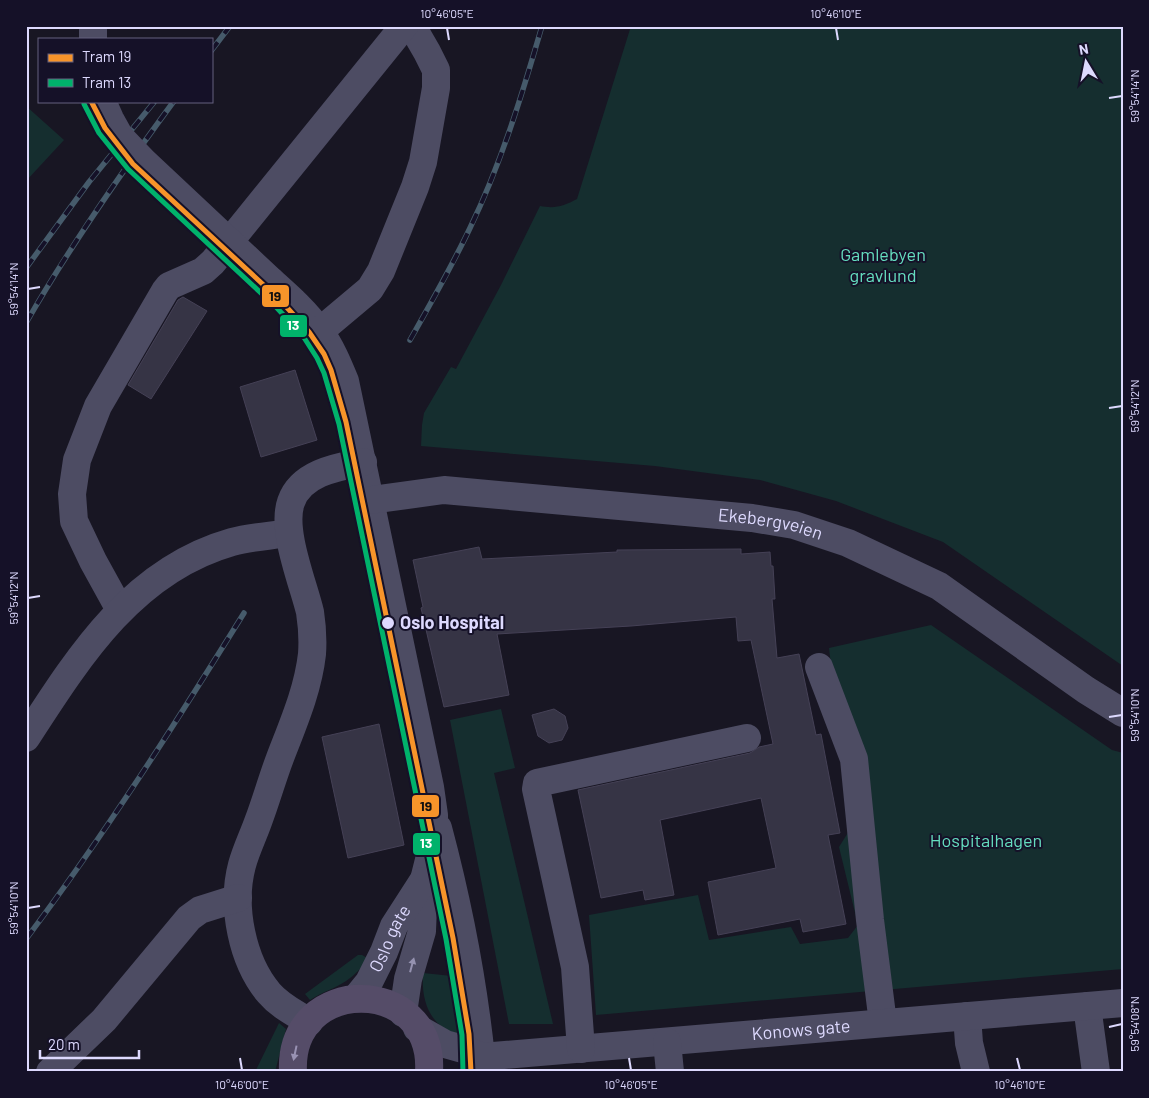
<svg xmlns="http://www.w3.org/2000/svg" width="1149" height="1098" font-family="Barlow,sans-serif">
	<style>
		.green { fill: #152e2f }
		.building { fill: #363445; stroke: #454156 }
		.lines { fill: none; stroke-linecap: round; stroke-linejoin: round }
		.minor { stroke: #4d4c63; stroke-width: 28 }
		.major { stroke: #554c68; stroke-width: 28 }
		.rail-casing { stroke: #465b6b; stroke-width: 5.5 }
		.rail { stroke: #151128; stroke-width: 4; stroke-dasharray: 11; stroke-linecap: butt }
		.minor-bridge { stroke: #4d4c63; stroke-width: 28 }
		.tram-1-casing { stroke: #151128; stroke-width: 9 }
		.tram-2-casing { stroke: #151128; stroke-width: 9 }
		.tram-1 { stroke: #f7942a; stroke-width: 5 }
		.tram-2 { stroke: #00b26b; stroke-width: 5 }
		.oneway { fill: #9592b0 }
		.oneway2 { fill: #9992b3 }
		.ticks { fill: none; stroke: #ddd9fe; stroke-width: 2 }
		.stop-dot { fill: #ddd9fe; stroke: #151128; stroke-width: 2 }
		.labels { text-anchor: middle; stroke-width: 4; stroke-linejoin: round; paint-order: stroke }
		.park-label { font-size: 18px; fill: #65ddbf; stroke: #151128 }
		.street-label { font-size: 18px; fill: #ddd9fe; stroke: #151128 }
		.stop-label { font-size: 18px; font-weight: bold; fill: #ddd9fe; stroke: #151128; text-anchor: start }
		.line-badge { stroke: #151128; stroke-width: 2 }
		.badge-label { font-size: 14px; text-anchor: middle; font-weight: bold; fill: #fff }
		.pale-badge-label { font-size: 14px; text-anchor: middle; font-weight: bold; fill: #111 }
		.neatline { fill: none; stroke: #ddd9fe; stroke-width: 2 }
		.ticks-label { font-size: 12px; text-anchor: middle; fill: #ddd9fe }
	</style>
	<rect width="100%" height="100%" fill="#181623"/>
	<g class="green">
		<path d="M631 26H1123V666L943 542 836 501 760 480 655 466 421 446 422 425 424 413 451 367 456 369 501 285 540 206C555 209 564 206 577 199Z"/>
		<polygon points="26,106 64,140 26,181"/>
		<polygon points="931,625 1112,750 1123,753 1123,969 596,1015 589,915 698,895 709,940 791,927 800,944 848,938 858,925 839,847 849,831 847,803 829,648"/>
		<polygon points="501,709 515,768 494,773 553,1024 509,1024 450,720"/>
		<path d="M358 955H362L369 959C362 967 355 975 346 981 334 989 322 992 310 1000L305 994Z"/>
		<path d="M423 973 452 976 461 1035C430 1028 421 1002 423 973Z"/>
		<polygon points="279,1023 286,1029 275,1072 255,1072"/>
	</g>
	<g class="building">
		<polygon points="183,297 207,311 151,399 128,385 178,300"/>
		<polygon points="295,370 317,440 261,457 240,387"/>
		<polygon points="479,547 482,559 617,552 617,550 741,549 741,554 770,552 771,566 773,566 775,599 772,599 777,658 799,654 816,735 821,734 840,833 828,835 846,924 803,932 800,919 718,935 708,882 776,868 761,798 660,820 674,895 645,900 643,890 601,898 578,790 750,753 759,747 773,744 751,640 738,641 736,617 631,626 497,634 509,695 444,707 421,608 423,607 413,560"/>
		<polygon points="554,709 565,716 568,728 562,740 549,743 538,736 532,715"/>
		<polygon points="379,724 404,845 348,858 322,737"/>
	</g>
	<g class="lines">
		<g class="minor">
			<polyline points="93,39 93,26"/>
			<path d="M271 281C289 297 307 313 320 332 331 347 338 364 345 381L430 787 434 815V828L432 848 424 880 422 931 408 979 403 1013"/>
			<polyline points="320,331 370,289 381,271 415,187 423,162 436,88 436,70 427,52 412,26"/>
			<path id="s1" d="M371 500 444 490 752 518 794 525 848 543 939 586 1086 690 1123 713"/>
			<polyline points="120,610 93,561 74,521 72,494 77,460 98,406 165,291 169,286 203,271 213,262 404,26"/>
			<polyline points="819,667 854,759 870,920 883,1023"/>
			<path d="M26 738C79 656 133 570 232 542 250 537 270 536 289 533"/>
			<path d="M438 828C458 903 473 980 481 1057"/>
			<path id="s2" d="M356 998 369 982 384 952 394 926 423 881"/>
			<polyline points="1087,1006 1096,1072"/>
			<polyline points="967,1016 969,1043 976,1072"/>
			<path d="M309 1022C295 1013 280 1006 269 993 242 961 231 906 242 865 246 850 253 836 258 822 266 801 272 779 280 758 293 724 308 690 312 654 313 640 312 625 310 612 303 583 281 530 291 502 301 473 337 467 363 462"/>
			<path id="s3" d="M417 1028 445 1044 470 1051 481 1057 1123 1003"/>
			<polyline points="667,1042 670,1072"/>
			<polyline points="581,1049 575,967 536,789 537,783 747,738"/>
			<polyline points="50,1072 104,1020 189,918 200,910 238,898"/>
		</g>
		<path class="major" d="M293 1072C288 974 435 975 429 1072"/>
		<g class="rail-casing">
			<g id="rail">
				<polyline points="211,51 230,26"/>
				<polyline points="26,268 89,182 155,101"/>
				<path d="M26 323C70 246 121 173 174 101"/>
				<path d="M410 340C431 303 452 266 470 228 501 164 522 95 542 26"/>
				<path d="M26 939C105 834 175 724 244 613"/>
			</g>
		</g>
		<use href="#rail" class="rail"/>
		<polyline class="minor-bridge" points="102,101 110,119 120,137 143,161 271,281"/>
		<g class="tram-1-casing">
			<polyline id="tram-1" points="91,101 105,128 133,164 282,302 309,332 324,354 331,370 346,422 453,938 469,1034 471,1072"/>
		</g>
		<g class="tram-2-casing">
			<polyline id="tram-2" points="84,104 99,133 128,169 277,308 303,336 317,358 324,373 339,424 446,939 462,1035 463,1072"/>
		</g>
		<use href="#tram-1" class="tram-1"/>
		<use href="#tram-2" class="tram-2"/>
	</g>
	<defs><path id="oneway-solid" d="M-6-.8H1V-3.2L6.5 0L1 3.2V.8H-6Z" transform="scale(1.25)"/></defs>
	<use class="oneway" href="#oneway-solid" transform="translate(412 965) rotate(-75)"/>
	<use class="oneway2" href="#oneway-solid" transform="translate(295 1053) rotate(102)"/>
	<path class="ticks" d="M447 28 449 40M836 28 838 40M1109 98 1122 96M28 289 40 287M1109 408 1122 406M28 598 40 596M1109 717 1122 715M28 908 40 906M1109 1027 1122 1024M240 1058 242 1070M629 1058 631 1070M1017 1058 1020 1070"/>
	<circle class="stop-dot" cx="388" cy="623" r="7"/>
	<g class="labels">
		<g class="park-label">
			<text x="883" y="261">Gamlebyen<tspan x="883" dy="21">gravlund</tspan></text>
			<text x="986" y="847">Hospitalhagen</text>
		</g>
		<g class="street-label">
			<text dy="6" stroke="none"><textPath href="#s1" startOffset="402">Ekebergveien</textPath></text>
			<text dy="6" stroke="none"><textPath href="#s2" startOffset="69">Oslo gate</textPath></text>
			<text dy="6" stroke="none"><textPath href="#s3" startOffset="392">Konows gate</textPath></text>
		</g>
		<g class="stop-label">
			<text x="400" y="629">Oslo Hospital</text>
		</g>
	</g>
	<g class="line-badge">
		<rect x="261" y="284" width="29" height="24" rx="5" fill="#f7942a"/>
		<rect x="279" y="314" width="29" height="24" rx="5" fill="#00b26b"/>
		<rect x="411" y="794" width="29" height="24" rx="5" fill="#f7942a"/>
		<rect x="412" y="832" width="29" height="24" rx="5" fill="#00b26b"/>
	</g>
	<g class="badge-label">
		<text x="293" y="330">13</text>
		<text x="426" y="848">13</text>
	</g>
	<g class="pale-badge-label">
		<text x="275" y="301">19</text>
		<text x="426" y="811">19</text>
	</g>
	<rect width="1149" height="1098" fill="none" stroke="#151128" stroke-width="55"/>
	<rect x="38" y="38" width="175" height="65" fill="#151128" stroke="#65617e"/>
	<rect x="48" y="54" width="25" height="8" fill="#f7942a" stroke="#65617e"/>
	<text x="82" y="62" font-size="15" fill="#ddd9fe">Tram 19</text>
	<rect x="48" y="79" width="25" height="8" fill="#00b26b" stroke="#65617e"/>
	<text x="82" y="88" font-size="15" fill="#ddd9fe">Tram 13</text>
	<g transform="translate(1086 62) rotate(350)" stroke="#151128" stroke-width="4" paint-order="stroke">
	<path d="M0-4L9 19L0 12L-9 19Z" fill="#ddd9fe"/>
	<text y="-8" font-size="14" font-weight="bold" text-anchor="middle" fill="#ddd9fe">N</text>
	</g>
	<path d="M40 1050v8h99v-8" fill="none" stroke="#ddd9fe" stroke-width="2.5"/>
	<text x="48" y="1050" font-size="15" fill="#ddd9fe" stroke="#151128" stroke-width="4" paint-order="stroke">20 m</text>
	<rect x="28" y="28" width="1094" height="1042" class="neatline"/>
	<g class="ticks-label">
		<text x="447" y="18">10°46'05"E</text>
		<text x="836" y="18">10°46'10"E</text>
		<text transform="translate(1135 96) rotate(-90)" y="4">59°54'14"N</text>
		<text transform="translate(14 289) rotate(-90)" y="4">59°54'14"N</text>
		<text transform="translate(1135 406) rotate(-90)" y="4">59°54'12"N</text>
		<text transform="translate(14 598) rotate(-90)" y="4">59°54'12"N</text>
		<text transform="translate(1135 715) rotate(-90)" y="4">59°54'10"N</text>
		<text transform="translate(14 908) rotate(-90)" y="4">59°54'10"N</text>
		<text transform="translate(1135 1024) rotate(-90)" y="4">59°54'08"N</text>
		<text x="242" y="1089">10°46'00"E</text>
		<text x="631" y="1089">10°46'05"E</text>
		<text x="1020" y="1089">10°46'10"E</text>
	</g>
</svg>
